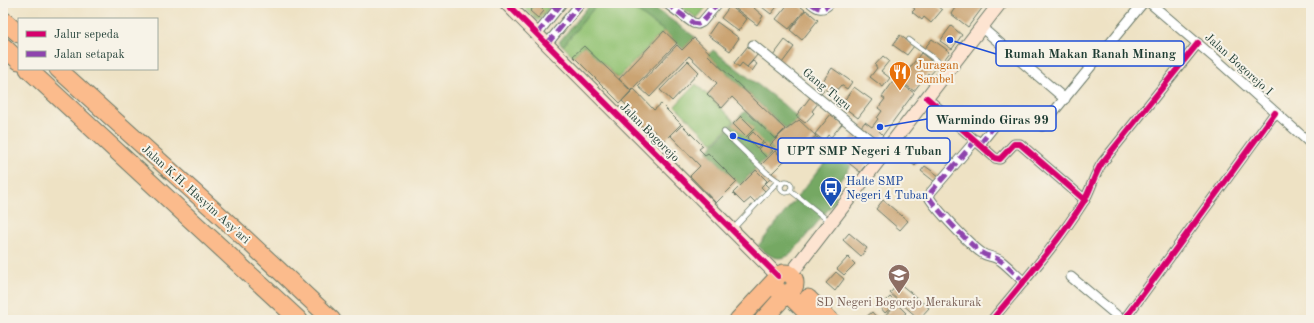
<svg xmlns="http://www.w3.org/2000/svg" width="1314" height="323" font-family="'Old Standard TT',serif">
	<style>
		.green { fill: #92c272; stroke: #588053 }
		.forest { fill: #75a864; stroke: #4a724c }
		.building { fill: #cba473 }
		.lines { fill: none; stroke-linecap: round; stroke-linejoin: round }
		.lane-casing { stroke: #677766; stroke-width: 6 }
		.street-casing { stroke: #677766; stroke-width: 11 }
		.secondary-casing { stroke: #677766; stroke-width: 15 }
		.highway-casing { stroke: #677766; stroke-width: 19 }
		.lane { stroke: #fff; stroke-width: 4.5 }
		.street { stroke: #fff; stroke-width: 9 }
		.secondary { stroke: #fde4d1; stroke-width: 13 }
		.highway { stroke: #fbbb8c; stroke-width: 17 }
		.quiet { stroke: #8e44ad; stroke-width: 5; stroke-dasharray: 10 5; stroke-linecap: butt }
		.cycleway-casing { stroke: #f7f3e8; stroke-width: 8 }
		.cycleway { stroke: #d6006c; stroke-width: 6 }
		.labels { text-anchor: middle; stroke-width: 4; stroke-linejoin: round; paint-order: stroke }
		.street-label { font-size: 12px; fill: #1f3d34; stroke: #f7f3e8 }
		.food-label { font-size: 12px; fill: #c56008; stroke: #f7f3e8; text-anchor: start }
		.transit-label { font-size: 12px; fill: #164399; stroke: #f7f3e8; text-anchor: start }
		.education-label { font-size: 12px; fill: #785e54; stroke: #f7f3e8 }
		.leader { fill: none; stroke: #1d4ed8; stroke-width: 1.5 }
		.callout-dot { fill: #1d4ed8; stroke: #f7f3e8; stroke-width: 1.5 }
		.callout { fill: #f7f3e8; stroke: #1d4ed8; stroke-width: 1.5 }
		.callout-label { font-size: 13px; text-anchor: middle; font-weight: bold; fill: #1f3d34 }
	</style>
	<rect width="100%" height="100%" fill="#f7f3e8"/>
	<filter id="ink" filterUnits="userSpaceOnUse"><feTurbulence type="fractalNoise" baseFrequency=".025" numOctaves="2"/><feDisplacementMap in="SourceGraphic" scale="8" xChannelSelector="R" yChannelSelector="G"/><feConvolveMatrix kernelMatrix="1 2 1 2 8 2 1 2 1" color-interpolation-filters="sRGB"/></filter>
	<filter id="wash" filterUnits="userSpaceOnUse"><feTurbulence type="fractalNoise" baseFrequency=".012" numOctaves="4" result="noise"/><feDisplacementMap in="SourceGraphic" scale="16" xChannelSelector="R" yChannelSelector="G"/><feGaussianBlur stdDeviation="0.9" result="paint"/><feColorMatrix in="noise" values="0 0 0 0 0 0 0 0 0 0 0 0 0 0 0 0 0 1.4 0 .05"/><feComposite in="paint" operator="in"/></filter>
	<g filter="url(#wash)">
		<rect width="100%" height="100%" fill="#eee2c4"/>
		<g class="green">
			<polygon points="519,3 543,3 549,8 538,21"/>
			<polygon points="598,3 626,3 664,31 618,78 584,45 573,56 563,46"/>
			<polygon points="675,3 710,3 697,18"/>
			<polygon points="696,84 734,121 713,143 675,106"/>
		</g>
		<g class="forest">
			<polygon points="591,3 598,3 563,46 559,42"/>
			<polygon points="626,3 648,3 695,37 683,49 664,31"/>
			<polygon points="713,50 784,105 799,119 786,129 708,55"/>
			<polygon points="745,111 775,139 769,145 774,150 740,185 707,151"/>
			<path d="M833 152 851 166 831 192 838 198 791 254C777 263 768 255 758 246Z"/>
		</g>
		<g id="blocks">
			<g class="building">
				<polygon points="732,3 755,3 757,4 754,8 763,16 757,25 731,5"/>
				<polygon points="760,3 780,3 771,14 758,4"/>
				<polygon points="789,3 796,3 805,10 789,29 776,19"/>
				<polygon points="913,3 933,3 942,10 931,23 924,17 922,20 912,12 915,9 911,6"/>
				<polygon points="958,3 965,4 986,3 968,27 951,14"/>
				<polygon points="537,4 544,11 538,18 530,11"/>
				<polygon points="730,6 747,19 738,31 721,18"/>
				<polygon points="806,10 818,20 802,40 790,30"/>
				<polygon points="717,22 739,38 730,51 708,35"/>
				<polygon points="951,26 962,35 952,49 940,41"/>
				<polygon points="664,31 677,43 631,90 619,79"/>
				<polygon points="900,35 914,46 907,55 893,45"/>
				<polygon points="694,38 710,53 708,55 785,129 775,139 732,97 722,108 707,94 717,83 689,56 650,97 638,86 677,45 682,50"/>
				<polygon points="932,39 950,52 941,64 923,50"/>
				<polygon points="785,40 794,47 782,63 773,56"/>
				<polygon points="584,46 631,91 620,103 573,56"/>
				<polygon points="748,46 758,54 747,67 742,63 739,67 734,63"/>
				<polygon points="921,53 938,66 930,75 928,73 914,91 900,81"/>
				<polygon points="883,56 889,61 881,71 890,78 883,87 870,77 877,68 875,65"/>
				<polygon points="688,61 699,72 672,101 660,90"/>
				<polygon points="753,61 757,64 752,71 747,67"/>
				<polygon points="832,68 852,82 847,89 841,85 835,92 831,89 829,92 824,89 822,93 817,89"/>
				<polygon points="895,79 914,93 883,135 879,131 883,135 878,142 860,128 865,122 872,127 878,119 877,118 882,111 878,108 885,99 882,97"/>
				<polygon points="854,87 872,100 858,118 841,105"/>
				<polygon points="634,89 654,110 661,104 681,124 664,141 653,130 650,134 634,118 637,115 622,101"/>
				<polygon points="811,96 819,102 812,111 814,113 805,123 796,116"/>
				<polygon points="831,114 842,124 831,137 828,135 824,141 815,134"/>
				<polygon points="741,116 754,129 746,137 733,124"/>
				<polygon points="799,120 816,136 785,160 770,145 783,132"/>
				<polygon points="682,125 703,146 699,149 705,155 708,153 737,182 716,203 690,176 700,166 671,136"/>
				<polygon points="753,132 763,142 757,148 747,138"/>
				<polygon points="855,134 876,151 869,160 854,149 860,140 853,149 869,161 860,172 845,160 852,151 845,146"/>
				<polygon points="817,137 833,152 823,164 803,148"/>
				<polygon points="764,143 773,151 766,157 758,149"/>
				<polygon points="909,145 922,156 915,166 901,155"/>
				<polygon points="775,151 785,160 771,174 761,165"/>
				<polygon points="925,166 939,176 935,182 921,171"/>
				<polygon points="756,170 767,181 761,187 767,193 756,203 751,198 744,204 733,193"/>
				<polygon points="771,178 775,181 769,188 765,184"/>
				<polygon points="883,200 908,221 900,230 876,209"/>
				<polygon points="849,233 867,248 861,256 843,240"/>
				<polygon points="848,257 855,264 844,275 837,269"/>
				<polygon points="836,272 844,279 835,291 826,283"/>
				<polygon points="899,283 929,308 919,319 890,293"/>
				<polygon points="890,297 896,303 885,313 880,307"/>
				<polygon points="897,304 906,313 898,320 880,320"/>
				<polygon points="872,312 879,320 866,320 865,318"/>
			</g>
		</g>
	</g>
	<g filter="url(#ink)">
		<use href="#blocks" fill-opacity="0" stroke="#677766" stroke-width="1"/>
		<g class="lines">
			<g class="lane-casing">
				<g id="lane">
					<polyline points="909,40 947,68"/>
					<polyline points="724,132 767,173 782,184"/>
					<circle cx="786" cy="187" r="5.5"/>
					<polyline points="790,190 830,222"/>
					<polyline points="733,229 778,181"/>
				</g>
			</g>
			<g class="street-casing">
				<g id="street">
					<polyline points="666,3 693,23 698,24 702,22 718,3"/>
					<path d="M811 3C818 9 823 11 830 3"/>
					<polyline points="1150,3 1217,60 1311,144"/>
					<polyline points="981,27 1065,99"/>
					<polyline points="537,34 562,3"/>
					<polyline points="547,44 581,3"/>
					<polyline points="753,45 885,152"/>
					<polyline points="927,98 995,158 1000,159 1014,144 1020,144 1085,200"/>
					<polyline points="1042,126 1143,3"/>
					<path d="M976 140 931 192 929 197C935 208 970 245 982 253 987 257 995 256 1001 261 1009 267 1016 275 1024 282"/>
					<polyline points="980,144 1000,119"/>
					<polyline points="1071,277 1122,320"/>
					<path d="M992 320C1024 281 1057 244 1084 201 1091 189 1094 175 1102 163L1198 43"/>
					<polyline points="1124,320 1275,113"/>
				</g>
			</g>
			<g class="secondary-casing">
				<g id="secondary">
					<polyline points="506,3 778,276"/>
					<polyline points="790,275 1000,3"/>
				</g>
			</g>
			<g class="highway-casing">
				<g id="highway">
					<polyline points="3,20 19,34"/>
					<polyline points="3,46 19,61"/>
					<polyline points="28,69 299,320"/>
					<polyline points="58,69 236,230 332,320"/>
					<circle cx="785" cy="283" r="10"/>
					<polyline points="808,298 830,320"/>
					<polyline points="738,320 776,279"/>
					<polyline points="763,320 787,293 814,320"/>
				</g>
			</g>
			<use href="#lane" class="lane"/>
			<use href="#street" class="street"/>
			<use href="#secondary" class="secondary"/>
			<use href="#highway" class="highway"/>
			<g class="quiet">
				<polyline points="550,3 557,9"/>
				<polyline points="666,3 693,23 698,24 702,22 718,3"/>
				<path d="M811 3C818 9 823 11 830 3"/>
				<polyline points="537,34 562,3"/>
				<polyline points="547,44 581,3"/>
				<path d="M976 140 931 192 929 197C935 208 970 245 982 253 987 257 995 256 1001 261 1009 267 1016 275 1024 282L1022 284"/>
				<polyline points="980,144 1000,119"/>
			</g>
			<g class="cycleway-casing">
				<g id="cycleway">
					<polyline points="506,3 778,276"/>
					<polyline points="927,98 995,158 1000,159 1014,144 1020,144 1085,200"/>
					<path d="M992 320C1024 281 1057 244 1084 201 1091 189 1094 175 1102 163L1198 43"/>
					<polyline points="1124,320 1275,113"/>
				</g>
			</g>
			<use href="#cycleway" class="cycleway"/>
		</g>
	</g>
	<defs>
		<g id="restaurant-pin" transform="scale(1.15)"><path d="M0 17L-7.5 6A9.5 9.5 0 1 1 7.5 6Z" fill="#e8710a" stroke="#f7f3e8"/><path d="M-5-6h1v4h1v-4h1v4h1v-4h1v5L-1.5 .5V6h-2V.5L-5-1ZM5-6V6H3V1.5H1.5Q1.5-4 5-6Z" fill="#fff"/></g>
		<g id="bus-pin" transform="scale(1.15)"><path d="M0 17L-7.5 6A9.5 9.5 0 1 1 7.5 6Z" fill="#1a4fb4" stroke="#f7f3e8"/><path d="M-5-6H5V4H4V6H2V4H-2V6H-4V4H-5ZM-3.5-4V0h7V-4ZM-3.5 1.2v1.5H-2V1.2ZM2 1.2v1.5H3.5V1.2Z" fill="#fff"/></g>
		<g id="school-pin" transform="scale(1.15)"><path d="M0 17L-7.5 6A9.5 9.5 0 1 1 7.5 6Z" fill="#8d6e63" stroke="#f7f3e8"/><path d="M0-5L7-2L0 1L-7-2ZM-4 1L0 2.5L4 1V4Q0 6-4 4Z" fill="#fff"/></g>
	</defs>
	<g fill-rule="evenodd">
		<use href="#restaurant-pin" x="900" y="72"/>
		<use href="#bus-pin" x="831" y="188"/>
		<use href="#school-pin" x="899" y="275"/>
	</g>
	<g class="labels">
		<g class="street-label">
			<text transform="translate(1239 64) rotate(42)" y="4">Jalan Bogorejo I</text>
			<text transform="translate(827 89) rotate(39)" y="4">Gang Tugu</text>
			<text transform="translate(650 132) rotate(45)" y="4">Jalan Bogorejo</text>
			<text transform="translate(196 194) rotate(42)" y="4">Jalan K.H. Hasyim Asy'ari</text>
		</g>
		<g class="food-label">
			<text x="916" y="69">Juragan<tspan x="916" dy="14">Sambel</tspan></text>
		</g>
		<g class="transit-label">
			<text x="846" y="185">Halte SMP<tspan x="846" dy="14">Negeri 4 Tuban</tspan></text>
		</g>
		<g class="education-label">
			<text x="899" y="306">SD Negeri Bogorejo Merakurak</text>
		</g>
	</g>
	<path class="leader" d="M950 40L996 54M880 127L927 119M733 136L778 150"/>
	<g class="callout-dot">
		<circle cx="950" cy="40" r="4"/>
		<circle cx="880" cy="127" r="4"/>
		<circle cx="733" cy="136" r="4"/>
	</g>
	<g class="callout">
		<rect x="996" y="41" width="188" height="25" rx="4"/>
		<rect x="927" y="106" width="129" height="25" rx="4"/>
		<rect x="778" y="138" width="172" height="25" rx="4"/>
	</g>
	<g class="callout-label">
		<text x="1090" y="58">Rumah Makan Ranah Minang</text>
		<text x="992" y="124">Warmindo Giras 99</text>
		<text x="864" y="155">UPT SMP Negeri 4 Tuban</text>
	</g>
	<rect width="1314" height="323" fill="none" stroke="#f7f3e8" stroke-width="16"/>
	<rect x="18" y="18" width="140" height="52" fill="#f7f3e8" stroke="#a1aaa0"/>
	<rect x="26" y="31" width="20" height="6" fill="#d6006c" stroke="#a1aaa0"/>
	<text x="54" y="38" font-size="12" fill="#1f3d34">Jalur sepeda</text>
	<rect x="26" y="51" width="20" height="6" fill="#8e44ad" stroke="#a1aaa0"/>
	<text x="54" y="58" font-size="12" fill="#1f3d34">Jalan setapak</text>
</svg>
